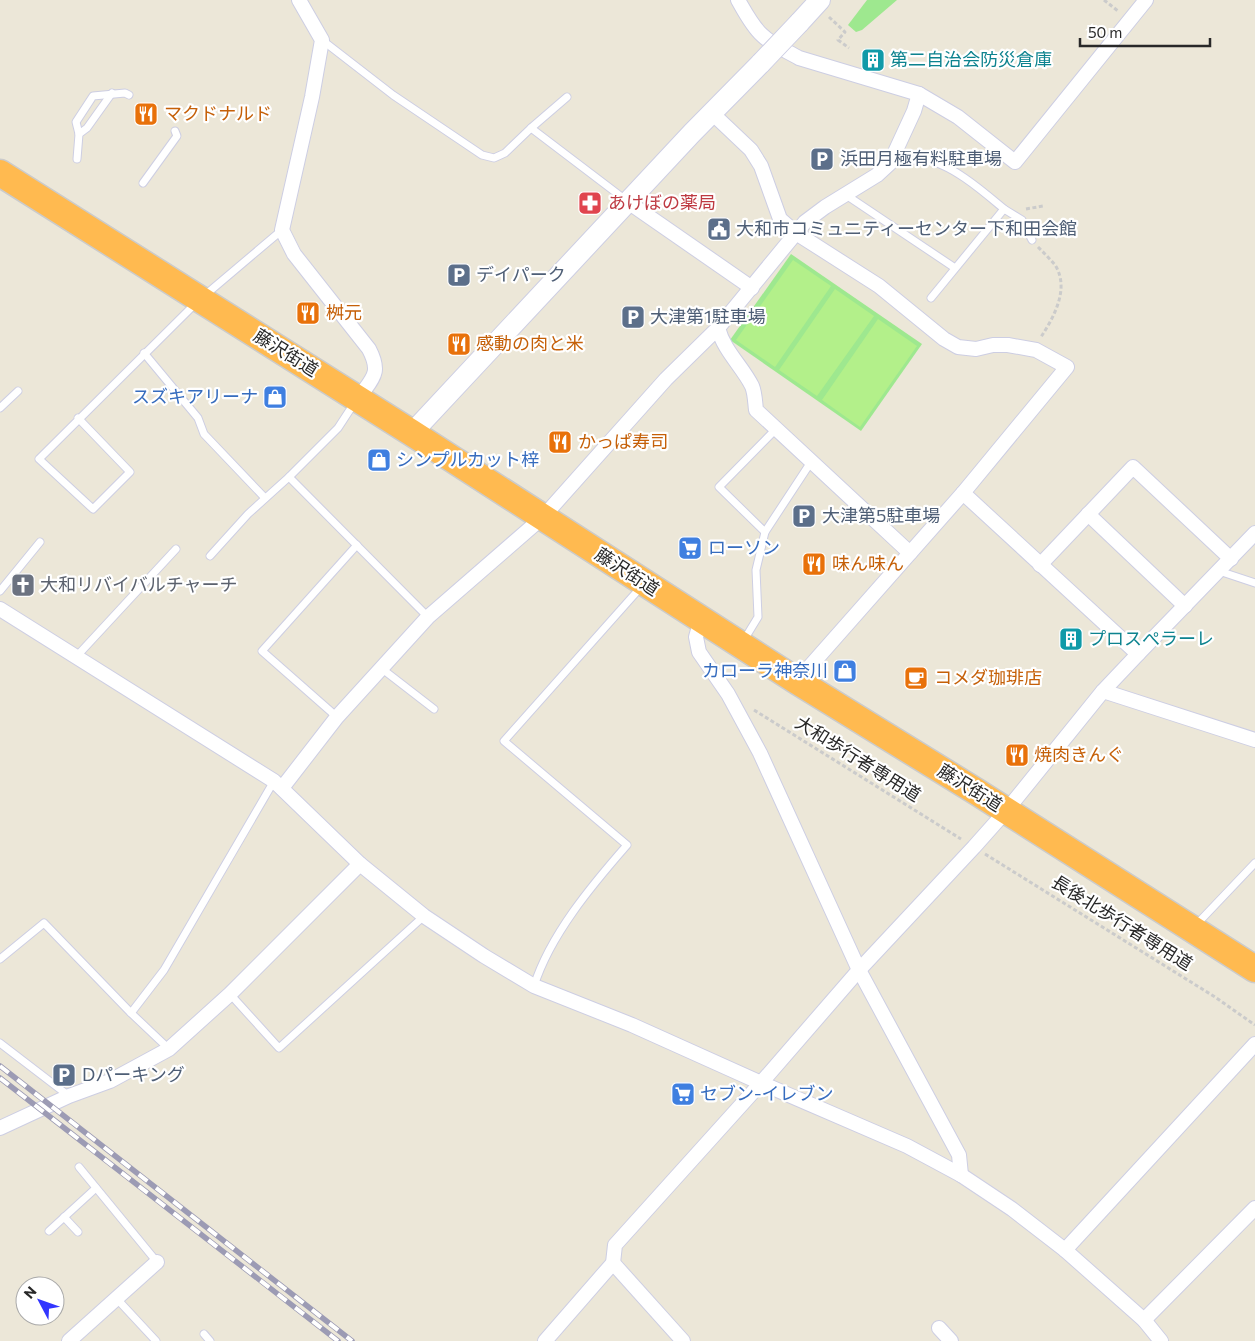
<svg xmlns="http://www.w3.org/2000/svg" width="1255" height="1341" font-family="Commissioner,'Noto Sans JP',sans-serif">
	<style>
		.green { fill: #9ee88f }
		.pitch { fill: #b3f08a }
		.lines { fill: none; stroke-linecap: round; stroke-linejoin: round }
		.lane-casing { stroke: #cdcee3; stroke-width: 9 }
		.street-casing { stroke: #cdcee3; stroke-width: 16 }
		.secondary-casing { stroke: #cdcee3; stroke-width: 22 }
		.highway-casing { stroke: #cbcbcb; stroke-width: 29 }
		.path { stroke: #cbcbcb; stroke-width: 3; stroke-dasharray: 4 2.5; stroke-linecap: butt }
		.lane { stroke: #fff; stroke-width: 7 }
		.street { stroke: #fff; stroke-width: 14 }
		.secondary { stroke: #fff; stroke-width: 20 }
		.highway { stroke: #ffba50; stroke-width: 26 }
		.rail-casing { stroke: #9c9bb4; stroke-width: 5.5 }
		.rail { stroke: #fff; stroke-width: 4; stroke-dasharray: 11; stroke-linecap: butt }
		.secondary-bridge-casing { stroke: #cdcee3; stroke-width: 22; stroke-linecap: butt }
		.secondary-bridge { stroke: #fff; stroke-width: 20 }
		.labels { text-anchor: middle; stroke-width: 4.5; stroke-linejoin: round; paint-order: stroke }
		.culture-label { font-size: 18px; fill: #0d838f; stroke: #fff; text-anchor: start }
		.food-label { font-size: 18px; fill: #c56008; stroke: #fff; text-anchor: start }
		.service-label { font-size: 18px; fill: #4e5e75; stroke: #fff; text-anchor: start }
		.health-label { font-size: 18px; fill: #be3a42; stroke: #fff; text-anchor: start }
		.street-label { font-size: 18px; fill: #282828; stroke: #fff }
		.shop-label { font-size: 18px; fill: #366cbe; stroke: #fff; text-anchor: start }
		.worship-label { font-size: 18px; fill: #5b616d; stroke: #fff; text-anchor: start }
	</style>
	<rect width="100%" height="100%" fill="#ece7d8"/>
	<g class="green">
		<polygon points="867,0 897,0 862,30 856,32 848,25"/>
		<polygon points="791,254 922,344 861,431 730,340"/>
	</g>
	<g class="pitch">
		<polygon points="793,260 831,286 775,367 736,340"/>
		<polygon points="835,289 874,316 817,396 779,370"/>
		<polygon points="878,319 917,346 860,427 822,400"/>
	</g>
	<g class="lines">
		<g class="lane-casing">
			<g id="lane">
				<polyline points="322,40 393,95 482,155 494,158 505,153 531,128 627,201"/>
				<polyline points="531,128 567,97"/>
				<polyline points="79,134 76,122 93,96 125,93 129,95"/>
				<polyline points="77,159 79,134 87,128 112,93"/>
				<path d="M891 163C901 162 915 159 925 160 951 163 985 193 1004 209L931 298"/>
				<polyline points="143,183 177,136 175,131"/>
				<polyline points="846,195 955,268"/>
				<polyline points="1004,209 1022,220 1032,240"/>
				<polyline points="204,296 282,230"/>
				<polyline points="144,353 198,418 204,434 265,498"/>
				<polyline points="0,408 18,391"/>
				<polyline points="78,418 130,472 93,509 39,459 196,303"/>
				<polyline points="289,477 428,617"/>
				<polyline points="765,532 719,487 776,429"/>
				<polyline points="210,556 248,514 289,477 338,428 355,402"/>
				<polyline points="1219,571 1255,583"/>
				<polyline points="0,591 40,542"/>
				<polyline points="744,640 758,617 756,570 765,532 811,462"/>
				<polyline points="76,657 176,549"/>
				<polyline points="381,668 434,709"/>
				<polyline points="337,717 262,651 357,545"/>
				<polyline points="1196,925 1255,863"/>
				<polyline points="0,959 44,923 131,1013 169,1049"/>
				<path d="M534 986C550 935 592 885 627 845L504 741 641 587"/>
				<polyline points="230,994 279,1048 424,916"/>
				<polyline points="131,1013 164,970 274,781"/>
				<polyline points="0,1043 69,1096"/>
				<polyline points="79,1167 157,1262"/>
				<polyline points="64,1217 78,1232"/>
				<polyline points="49,1231 96,1188"/>
				<polyline points="117,1299 156,1341"/>
				<polyline points="204,1334 210,1341"/>
			</g>
		</g>
		<g class="street-casing">
			<g id="street">
				<path d="M299 0 322 40 312 97 282 230 294 254 369 349C382 374 372 378 358 399"/>
				<path d="M738 0C745 12 752 26 762 35 772 45 787 51 799 58L919 94 958 117 1015 162 1146 0"/>
				<polyline points="713,114 751,150 761,166 780,219 796,233 879,286 944,339 958,347 976,349 993,345 1008,345 1036,350 1067,367 963,493 797,681"/>
				<polyline points="628,202 752,288"/>
				<path d="M718 328C724 351 742 366 752 386 755 393 755 402 756 410L910 553"/>
				<polyline points="963,493 1138,654"/>
				<polyline points="1088,514 1185,606"/>
				<polyline points="1040,565 1133,467 1231,559"/>
				<polyline points="0,609 274,781 360,864 424,916 484,956 534,986 632,1025 761,1083 907,1146 961,1175 1012,1209 1065,1250 1144,1320 1161,1341"/>
				<polyline points="701,619 696,637 699,652 728,694 760,753 859,970 959,1155 961,1175"/>
				<polyline points="1103,691 1255,740"/>
				<polyline points="282,788 337,717 428,617 543,517 666,379 718,328 805,222 825,207 877,175 890,163 914,111 919,94"/>
				<polyline points="0,1128 69,1096 110,1081 169,1049 230,994 360,864"/>
				<polyline points="1065,1250 1255,1044"/>
				<polyline points="613,1263 683,1341"/>
				<polyline points="1144,1320 1255,1208"/>
				<polyline points="939,1328 951,1341"/>
				<polyline points="69,1341 157,1262"/>
				<polyline points="545,1341 613,1263 615,1245 761,1083 859,970 974,847 1006,811 1103,691 1138,654 1255,533"/>
			</g>
		</g>
		<g class="secondary-casing">
			<g id="secondary">
				<polyline points="799,23 820,0"/>
				<polyline points="412,433 692,133 761,63"/>
			</g>
		</g>
		<g class="highway-casing">
			<polyline id="highway" points="0,173 412,433 797,681 977,792 1255,969"/>
		</g>
		<g class="path">
			<polyline points="1104,0 1118,11"/>
			<polyline points="829,17 845,32 838,40 849,48"/>
			<polyline points="1026,209 1043,206"/>
			<path d="M1038 247C1044 253 1050 259 1055 265 1070 288 1054 317 1041 337"/>
			<polyline points="754,710 961,839"/>
			<polyline points="985,854 1215,997 1255,1025"/>
		</g>
		<use href="#lane" class="lane"/>
		<use href="#street" class="street"/>
		<use href="#secondary" class="secondary"/>
		<use href="#highway" class="highway"/>
		<g class="rail-casing">
			<g id="rail">
				<polyline points="0,1066 352,1341"/>
				<polyline points="0,1078 338,1341"/>
			</g>
		</g>
		<use href="#rail" class="rail"/>
		<g class="secondary-bridge-casing">
			<polyline id="secondary-bridge" points="761,63 799,23"/>
		</g>
		<use href="#secondary-bridge" class="secondary-bridge"/>
	</g>
	<defs>
		<g id="building-square" transform="scale(1.25)"><rect x="-9" y="-9" width="18" height="18" rx="4" fill="#0f9aa8" stroke="#fff"/><path d="M-4-6H4V6H1V3H-1V6H-4ZM-2.5-4.3h1.7v1.8h-1.7ZM.8-4.3h1.7v1.8H.8ZM-2.5-1h1.7V.8h-1.7ZM.8-1h1.7V.8H.8Z" fill="#fff"/></g>
		<g id="restaurant-square" transform="scale(1.25)"><rect x="-9" y="-9" width="18" height="18" rx="4" fill="#e8710a" stroke="#fff"/><path d="M-5-6h1v4h1v-4h1v4h1v-4h1v5L-1.5 .5V6h-2V.5L-5-1ZM5-6V6H3V1.5H1.5Q1.5-4 5-6Z" fill="#fff"/></g>
		<g id="parking-square" transform="scale(1.25)"><rect x="-9" y="-9" width="18" height="18" rx="4" fill="#5c6f8a" stroke="#fff"/><path d="M-3.5-5.5H1a3.5 3.5 0 0 1 0 7H-1V5.5H-3.5ZM-1-3.4V-.6H.8a1.4 1.4 0 0 0 0-2.8Z" fill="#fff"/></g>
		<g id="pharmacy-square" transform="scale(1.25)"><rect x="-9" y="-9" width="18" height="18" rx="4" fill="#e0444e" stroke="#fff"/><path d="M-2-6h4v4h4v4h-4v4h-4v-4h-4v-4h4Z" fill="#fff"/></g>
		<g id="civic-square" transform="scale(1.25)"><rect x="-9" y="-9" width="18" height="18" rx="4" fill="#5c6f8a" stroke="#fff"/><path d="M-.6-6.5H3V-4.5H.6V-3L4-1V1h2V6H-6V1h2V-1L-.6-3ZM-1.2 2.5V6h2.4V2.5Z" fill="#fff"/></g>
		<g id="shop-square" transform="scale(1.25)"><rect x="-9" y="-9" width="18" height="18" rx="4" fill="#3f7fe0" stroke="#fff"/><path d="M-5-2.5h2.3a2.7 3.5 0 0 1 5.4 0H5L5.5 6h-11ZM-1.5-2.5h3a1.5 2.3 0 0 0-3 0Z" fill="#fff"/></g>
		<g id="supermarket-square" transform="scale(1.25)"><rect x="-9" y="-9" width="18" height="18" rx="4" fill="#3f7fe0" stroke="#fff"/><path d="M-6-5.5h2.5l.6 2H6L4.5 2H-2.5L-4.4-4H-6ZM-1.5 3.2a1.3 1.3 0 1 0 .1 0ZM3 3.2a1.3 1.3 0 1 0 .1 0Z" fill="#fff"/></g>
		<g id="church-square" transform="scale(1.25)"><rect x="-9" y="-9" width="18" height="18" rx="4" fill="#6b7280" stroke="#fff"/><path d="M-1.2-6h2.4v3.5h3.3v2.4h-3.3V6h-2.4V-.1h-3.3v-2.4h3.3Z" fill="#fff"/></g>
		<g id="cafe-square" transform="scale(1.25)"><rect x="-9" y="-9" width="18" height="18" rx="4" fill="#e8710a" stroke="#fff"/><path d="M-5.5-4.5H6V0H3Q3 3.5 0 3.5H-2.5Q-5.5 3.5-5.5 0ZM3-3.2v2h1.7v-2ZM-6 4.5H4V6H-6Z" fill="#fff"/></g>
	</defs>
	<g fill-rule="evenodd">
		<use href="#building-square" x="873" y="60"/>
		<use href="#restaurant-square" x="146" y="114"/>
		<use href="#parking-square" x="822" y="159"/>
		<use href="#pharmacy-square" x="590" y="203"/>
		<use href="#civic-square" x="719" y="229"/>
		<use href="#parking-square" x="459" y="275"/>
		<use href="#restaurant-square" x="308" y="313"/>
		<use href="#parking-square" x="633" y="317"/>
		<use href="#restaurant-square" x="459" y="344"/>
		<use href="#shop-square" x="275" y="397"/>
		<use href="#restaurant-square" x="560" y="442"/>
		<use href="#shop-square" x="379" y="460"/>
		<use href="#parking-square" x="804" y="516"/>
		<use href="#supermarket-square" x="690" y="548"/>
		<use href="#restaurant-square" x="814" y="564"/>
		<use href="#church-square" x="23" y="585"/>
		<use href="#building-square" x="1071" y="639"/>
		<use href="#shop-square" x="845" y="671"/>
		<use href="#cafe-square" x="916" y="678"/>
		<use href="#restaurant-square" x="1017" y="755"/>
		<use href="#parking-square" x="64" y="1075"/>
		<use href="#supermarket-square" x="683" y="1094"/>
	</g>
	<g class="labels">
		<g class="culture-label">
			<text x="890" y="66">第二自治会防災倉庫</text>
			<text x="1088" y="645">プロスぺラーレ</text>
		</g>
		<g class="food-label">
			<text x="164" y="120">マクドナルド</text>
			<text x="326" y="319">桝元</text>
			<text x="476" y="350">感動の肉と米</text>
			<text x="578" y="448">かっぱ寿司</text>
			<text x="832" y="570">味ん味ん</text>
			<text x="934" y="684">コメダ珈琲店</text>
			<text x="1034" y="761">焼肉きんぐ</text>
		</g>
		<g class="service-label">
			<text x="840" y="165">浜田月極有料駐車場</text>
			<text x="736" y="235">大和市コミュニティーセンター下和田会館</text>
			<text x="476" y="281">デイパーク</text>
			<text x="650" y="323">大津第1駐車場</text>
			<text x="822" y="522">大津第5駐車場</text>
			<text x="82" y="1081">Dパーキング</text>
		</g>
		<g class="health-label">
			<text x="608" y="209">あけぼの薬局</text>
		</g>
		<g class="street-label">
			<text transform="translate(286 353) rotate(32)" y="6">藤沢街道</text>
			<text transform="translate(627 572) rotate(33)" y="6">藤沢街道</text>
			<text transform="translate(858 759) rotate(32)" y="6">大和歩行者専用道</text>
			<text transform="translate(970 788) rotate(32)" y="6">藤沢街道</text>
			<text transform="translate(1122 923) rotate(32)" y="6">長後北歩行者専用道</text>
		</g>
		<g class="shop-label">
			<text x="258" y="403" text-anchor="end">スズキアリーナ</text>
			<text x="396" y="466">シンプルカット梓</text>
			<text x="708" y="554">ローソン</text>
			<text x="828" y="677" text-anchor="end">カローラ神奈川</text>
			<text x="700" y="1100">セブン-イレブン</text>
		</g>
		<g class="worship-label">
			<text x="40" y="591">大和リバイバルチャーチ</text>
		</g>
	</g>
	<g transform="translate(40 1301) rotate(311)"><circle r="24" fill="#ffffff" stroke="#a9a9a9"/>
	<path d="M0-4L9 19L0 12L-9 19Z" fill="#3235ff"/>
	<text y="-8" font-size="14" font-weight="bold" text-anchor="middle" fill="#282828">N</text>
	</g>
	<path d="M1080 38v8h130v-8" fill="none" stroke="#282828" stroke-width="2.5"/>
	<text x="1088" y="38" font-size="15" fill="#282828" stroke="#ffffff" stroke-width="4" paint-order="stroke">50 m</text>
</svg>
